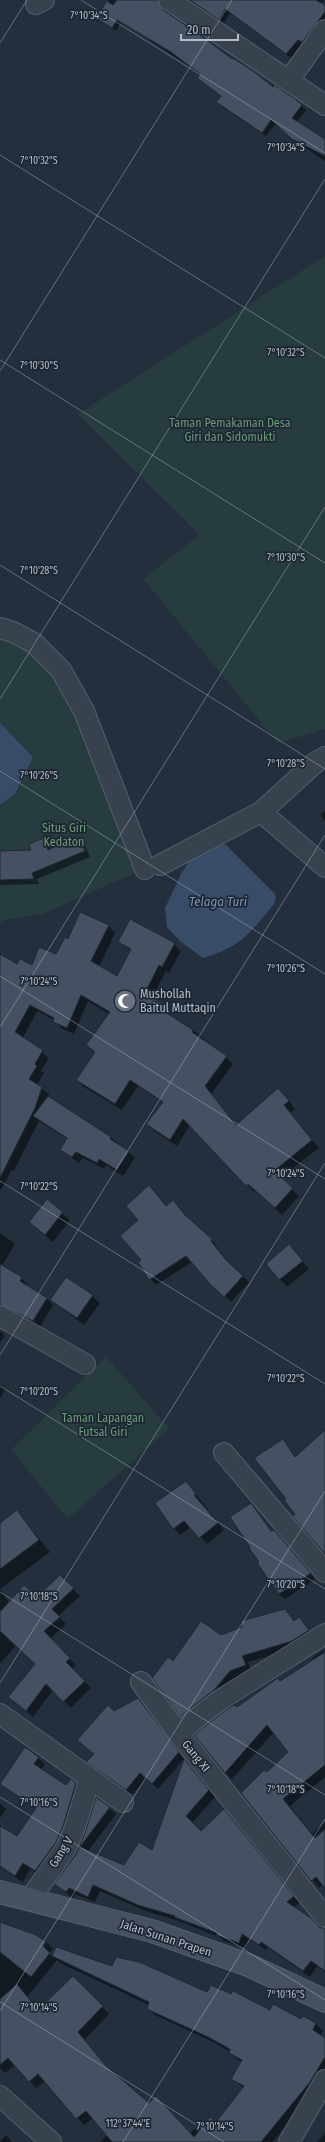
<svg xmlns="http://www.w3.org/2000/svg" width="325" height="2142" font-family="'Fira Sans Condensed',sans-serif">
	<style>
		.green { fill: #263c3f }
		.water { fill: #394c67 }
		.shadow { fill: #0007; fill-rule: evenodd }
		.building { fill: #455162; stroke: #1f2835 }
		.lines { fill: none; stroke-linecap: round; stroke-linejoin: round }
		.street-casing { stroke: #565f6c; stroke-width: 22 }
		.secondary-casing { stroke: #565f6c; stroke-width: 24 }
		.street { stroke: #38414e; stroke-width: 20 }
		.secondary { stroke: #465061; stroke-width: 22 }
		.ticks { fill: none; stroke: #b4bcc9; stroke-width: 1; stroke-opacity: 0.45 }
		.labels { text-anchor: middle; stroke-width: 3.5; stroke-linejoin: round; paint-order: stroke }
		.park-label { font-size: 12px; fill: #6b9a76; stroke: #1d2633 }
		.poi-label { font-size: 12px; fill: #b4bcc9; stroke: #1d2633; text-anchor: start }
		.street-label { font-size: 12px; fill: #b4bcc9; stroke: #1d2633 }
		.water-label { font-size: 13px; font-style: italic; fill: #7c92b1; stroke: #1d2633 }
		.ticks-label { font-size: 10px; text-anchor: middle; fill: #b4bcc9; stroke: #1d2633; stroke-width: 3.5; stroke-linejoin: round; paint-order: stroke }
	</style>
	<rect width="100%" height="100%" fill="#242f3e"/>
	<g class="green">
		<polygon points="325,256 325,729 278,743 143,579 200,535 78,414"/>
		<polygon points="0,628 67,680 137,872 42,914 4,920 0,923"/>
		<polygon points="106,1357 169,1428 68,1519 11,1450"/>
	</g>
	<g class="water">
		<polygon points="0,723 33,757 15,794 0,805"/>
		<path d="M221 843 226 845 274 893 276 897 274 904C250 933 241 947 203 958L180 941 167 927 165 908 182 872 193 856Z"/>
	</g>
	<g class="shadow">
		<polygon points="109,0 119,0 125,15 116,31 97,18"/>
		<polygon points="156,0 163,0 163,9 232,61 301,105 306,110 297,122 325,140 325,161 298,143 276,123 266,136 222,107 218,102 222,97 203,82 201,74 151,41 147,37"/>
		<polygon points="187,0 324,0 321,4 325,7 325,21 291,58 230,13 224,23"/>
		<polygon points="325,811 325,821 321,814"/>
		<polygon points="78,837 84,843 90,857 37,879 39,884 0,885 0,852 33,851 43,839 51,850"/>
		<polygon points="80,914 109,926 115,933 99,967 118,978 131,951 119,941 174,944 181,951 169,973 166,971 152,998 169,1011 167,1014 193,1030 233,1064 211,1094 236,1125 285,1096 295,1109 290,1113 319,1148 280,1178 299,1196 282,1215 256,1190 254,1192 190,1125 177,1146 154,1131 148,1124 163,1103 138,1086 122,1110 84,1087 77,1080 96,1053 87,1045 109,1014 88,1001 74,1034 61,1028 54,1020 37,1011 23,1038 49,1058 41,1071 44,1073 37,1085 49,1094 48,1097 111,1137 135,1158 123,1176 106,1165 104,1169 83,1158 79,1163 61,1150 67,1139 39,1121 14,1171 12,1170 0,1191 0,955 17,965 32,967 57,955 69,940"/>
		<polygon points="155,1193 167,1206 189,1220 212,1240 230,1265 249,1282 231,1302 192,1262 156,1285 150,1279 139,1263 142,1260 140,1220"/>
		<polygon points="47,1201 70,1220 53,1242 30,1222"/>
		<polygon points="0,1233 15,1244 2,1266 21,1278 28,1285 27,1286 47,1299 53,1305 40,1327 0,1314"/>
		<polygon points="289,1246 309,1269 287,1287 280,1279"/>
		<polygon points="92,1296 100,1303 84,1325 51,1300"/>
		<polygon points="0,1331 5,1336 0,1342"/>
		<polygon points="0,1385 5,1389 0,1399"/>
		<polygon points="325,1432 325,1553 287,1500 283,1440 296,1457"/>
		<polygon points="186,1482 224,1530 207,1544 191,1527 180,1535 174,1528"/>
		<polygon points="251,1504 272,1532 279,1536 315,1579 285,1599 279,1594 252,1547"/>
		<polygon points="17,1512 50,1552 0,1589 0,1524"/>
		<polygon points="60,1576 80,1596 58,1616 66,1624 50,1639 76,1665 72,1669 91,1688 71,1708 53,1690 33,1717 9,1697 36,1664 16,1645 0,1664 0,1617 37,1599"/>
		<polygon points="0,1589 10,1604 0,1610"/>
		<polygon points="285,1610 295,1621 299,1618 315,1637 298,1648 248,1662 252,1672 237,1678 222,1696 188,1723 181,1716 173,1662 221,1636"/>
		<polygon points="324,1650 325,1777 290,1806 312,1834 325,1822 325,1886 323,1884 319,1888 242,1793 290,1753 274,1732 232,1779 225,1772 236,1709 314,1660 312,1658"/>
		<polygon points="138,1699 184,1759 158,1789 146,1778 132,1795 88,1762 94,1754 114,1712"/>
		<polygon points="38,1758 45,1764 41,1770 66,1786 71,1780 83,1791 43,1878 30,1869 23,1882 0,1867 0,1827 17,1838 36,1809 2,1783"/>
		<polygon points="184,1760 215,1797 192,1823 201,1832 224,1810 230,1817 299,1903 293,1908 325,1933 325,1972 317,1966 310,1977 267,1947 266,1950 249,1939 246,1948 224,1941 221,1938 179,1921 145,1911 100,1891 95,1902 75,1894 72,1898 56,1884 77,1853 86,1834 109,1808 116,1814 88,1851 124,1867 153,1852"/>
		<polygon points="0,1803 6,1809 0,1818"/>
		<path d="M0 1924 35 1936 46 1942 53 1949 49 1954 53 1957 56 1948 112 1967 301 2021 303 2017 316 2024 323 2031 320 2036 325 2039V2074L273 2142H100L107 2135 93 2118 84 2125 45 2081 36 2088 15 2065 5 2073 0 2068ZM57 1960 60 1963 149 2005 148 2008 155 2015 215 2043 230 2052 237 2059 242 2062 233 2079 243 2088 216 2123 199 2132 194 2129 190 2134 149 2104 101 2063 84 2040 109 2014 73 1977 39 2011 27 1997Z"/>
		<polygon points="325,2133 325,2142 317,2142"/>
		<polygon points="6,2135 12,2142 13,2142 0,2142"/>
	</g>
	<g class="building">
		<polygon points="117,0 158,0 163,10 207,40 232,59 233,58 253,71 273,87 275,85 295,99 302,105 292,118 325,139 325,156 292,139 271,120 262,133 216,102 221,96 197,78 200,74 171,52 117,20 112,28 96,18 107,1 113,5"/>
		<polygon points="190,0 316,0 325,5 325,12 302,42 298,40 286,54 225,9 219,20"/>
		<polygon points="78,836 85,851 32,873 34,879 0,880 0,851 31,850 29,844 44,838 48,850"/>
		<polygon points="80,912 109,925 91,961 117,976 131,949 118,942 130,919 175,943 162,967 159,965 145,993 162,1003 159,1008 193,1030 192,1032 227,1056 205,1086 236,1125 278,1088 289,1101 284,1105 312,1140 274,1171 293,1188 275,1208 248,1184 246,1186 183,1119 170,1140 146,1124 163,1102 130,1080 115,1104 76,1080 95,1052 86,1045 110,1012 81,995 67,1028 53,1022 54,1018 30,1005 15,1032 43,1050 35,1064 37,1066 29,1079 42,1087 35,1108 0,1178 0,954 17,964 20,959 32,965 39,947 56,954 65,937 68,939"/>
		<polygon points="48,1096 111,1137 110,1139 129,1151 117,1170 99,1159 97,1163 76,1152 72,1157 60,1150 67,1138 33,1116"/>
		<polygon points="149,1185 166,1206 173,1200 185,1215 213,1240 211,1241 226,1260 243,1276 224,1297 210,1284 186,1256 149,1280 138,1262 141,1260 120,1236 138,1220 126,1206"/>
		<polygon points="47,1199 63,1212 45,1235 29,1222"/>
		<polygon points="289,1244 303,1261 279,1280 266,1264"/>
		<polygon points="0,1264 22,1277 20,1281 47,1298 33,1321 0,1305"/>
		<polygon points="66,1277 93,1295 77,1318 50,1300"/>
		<polygon points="325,1430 325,1554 292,1516 295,1514 284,1500 286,1499 254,1458 283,1439 295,1457"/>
		<polygon points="186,1481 196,1494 194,1495 218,1523 199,1538 184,1521 173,1529 155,1503"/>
		<polygon points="251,1503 271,1531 274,1530 311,1573 279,1594 257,1563 259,1562 249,1548 250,1547 230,1517"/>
		<polygon points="17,1510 39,1540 0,1569 0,1523"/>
		<polygon points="60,1575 74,1588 52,1609 60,1617 44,1631 70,1658 66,1662 85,1681 63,1702 46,1684 26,1711 8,1697 35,1664 0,1631 0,1612 24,1585 37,1597"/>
		<polygon points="285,1609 294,1621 299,1617 309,1630 292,1641 242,1656 246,1665 230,1671 215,1689 180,1717 152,1678 168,1657 173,1661 201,1621 221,1635 242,1627 241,1621"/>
		<polygon points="325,1652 325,1765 283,1799 315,1838 325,1829 325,1888 316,1877 311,1881 241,1793 264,1770 267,1772 288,1752 267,1725 225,1773 194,1735 227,1709 234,1705 237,1707 278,1678 280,1681"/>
		<polygon points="138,1698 179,1752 152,1784 140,1773 126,1790 86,1762 94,1754 77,1740 108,1705 114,1711"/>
		<polygon points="25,1747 39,1757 34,1764 66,1785 71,1779 76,1783 63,1826 56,1842 35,1871 23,1863 15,1876 0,1866 0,1826 17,1836 36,1808 0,1784"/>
		<polygon points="184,1759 209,1790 186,1816 201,1831 224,1809 294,1896 287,1902 311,1918 320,1928 325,1928 325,1971 311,1961 303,1971 261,1942 259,1945 242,1934 239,1943 216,1935 217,1933 174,1917 175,1916 138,1905 93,1885 88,1897 69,1888 66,1892 54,1884 77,1853 85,1833 96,1797 110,1807 80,1847 124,1865 139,1842 152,1850"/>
		<polygon points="0,1922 36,1935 46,1942 43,1946 50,1953 31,1977 0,1952"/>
		<polygon points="56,1947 112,1966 116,1957 139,1962 207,1992 211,1985 231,1994 233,1991 270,2010 273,2004 301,2019 303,2016 316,2023 313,2030 325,2038 325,2057 310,2082 261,2142 112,2142 86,2111 76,2119 38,2074 29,2082 8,2058 0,2065 0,1999 17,1984 38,2010 73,1976 103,2006 78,2032 106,2066 149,2103 156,2096 194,2137 210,2117 216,2122 244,2086 231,2079 242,2060 229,2053 230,2049 208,2037 147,2009 149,2002 52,1956"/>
	</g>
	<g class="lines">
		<g class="street-casing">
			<g id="street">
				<polyline points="169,0 325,105"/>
				<polyline points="36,4 44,0"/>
				<polyline points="289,80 325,30"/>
				<polyline points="0,628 13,632 34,643 61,670 84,711 145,869"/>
				<polyline points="261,812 325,867"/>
				<polyline points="160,865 261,812 316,762 325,757"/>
				<polyline points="0,1316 85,1364"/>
				<polyline points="224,1453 325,1572"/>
				<polyline points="325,1634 220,1700 178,1733 325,1917"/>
				<polyline points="141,1682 178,1733"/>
				<polyline points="0,1714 123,1802"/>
				<polyline points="30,1899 66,1848 74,1830 90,1778"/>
				<polyline points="0,2096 51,2142"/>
				<polyline points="289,2142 325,2080"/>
			</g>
		</g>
		<g class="secondary-casing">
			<polyline id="secondary" points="0,1892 152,1931 248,1965 325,2001"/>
		</g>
		<use href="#street" class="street"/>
		<use href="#secondary" class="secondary"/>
	</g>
	<path class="ticks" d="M81 0 325 153M0 43 27 0M0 155 325 358M0 360 325 563M0 371 232 0M0 565 325 769M0 699 325 179M0 771 325 974M0 976 325 1179M0 1027 325 507M0 1181 325 1384M0 1355 325 835M0 1386 325 1589M0 1592 325 1795M0 1683 325 1163M0 1797 325 2000M0 2002 224 2142M0 2011 325 1491M123 2142 325 1819"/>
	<defs>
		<g id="mosque-disc" transform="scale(1.15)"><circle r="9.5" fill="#6b7280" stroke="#1d2633"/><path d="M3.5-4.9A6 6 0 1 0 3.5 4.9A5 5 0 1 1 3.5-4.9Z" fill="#fff"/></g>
	</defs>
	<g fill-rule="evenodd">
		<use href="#mosque-disc" x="125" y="1001"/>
	</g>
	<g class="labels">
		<g class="park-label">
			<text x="230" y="427">Taman Pemakaman Desa<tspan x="230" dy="14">Giri dan Sidomukti</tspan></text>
			<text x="64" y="832">Situs Giri<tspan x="64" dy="14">Kedaton</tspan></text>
			<text x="103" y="1422">Taman Lapangan<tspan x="103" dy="14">Futsal Giri</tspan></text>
		</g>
		<g class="poi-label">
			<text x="140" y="998">Mushollah<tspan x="140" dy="14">Baitul Muttaqin</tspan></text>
		</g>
		<g class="street-label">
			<text transform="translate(196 1756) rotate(51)" y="4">Gang XI</text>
			<text transform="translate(61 1852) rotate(-59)" y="4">Gang V</text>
			<text transform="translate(166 1938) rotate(18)" y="4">Jalan Sunan Prapen</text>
		</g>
		<g class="water-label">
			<text x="218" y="906">Telaga Turi</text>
		</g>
	</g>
	<g class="ticks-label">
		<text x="89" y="19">7°10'34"S</text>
		<text x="286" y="151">7°10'34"S</text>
		<text x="39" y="164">7°10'32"S</text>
		<text x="286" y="356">7°10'32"S</text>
		<text x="39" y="369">7°10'30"S</text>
		<text x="286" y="561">7°10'30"S</text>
		<text x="39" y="574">7°10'28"S</text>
		<text x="286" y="767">7°10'28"S</text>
		<text x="39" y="779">7°10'26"S</text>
		<text x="286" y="972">7°10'26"S</text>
		<text x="39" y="985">7°10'24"S</text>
		<text x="286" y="1177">7°10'24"S</text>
		<text x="39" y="1190">7°10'22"S</text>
		<text x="286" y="1382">7°10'22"S</text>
		<text x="39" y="1395">7°10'20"S</text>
		<text x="286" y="1588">7°10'20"S</text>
		<text x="39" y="1600">7°10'18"S</text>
		<text x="286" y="1793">7°10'18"S</text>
		<text x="39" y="1806">7°10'16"S</text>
		<text x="286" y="1998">7°10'16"S</text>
		<text x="39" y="2011">7°10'14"S</text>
		<text x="128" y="2127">112°37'44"E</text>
		<text x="215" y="2130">7°10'14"S</text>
	</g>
	<path d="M181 34v6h57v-6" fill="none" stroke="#b4bcc9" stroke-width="2"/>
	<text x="187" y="34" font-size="12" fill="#b4bcc9" stroke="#1d2633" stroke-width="3" paint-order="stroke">20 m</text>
</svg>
